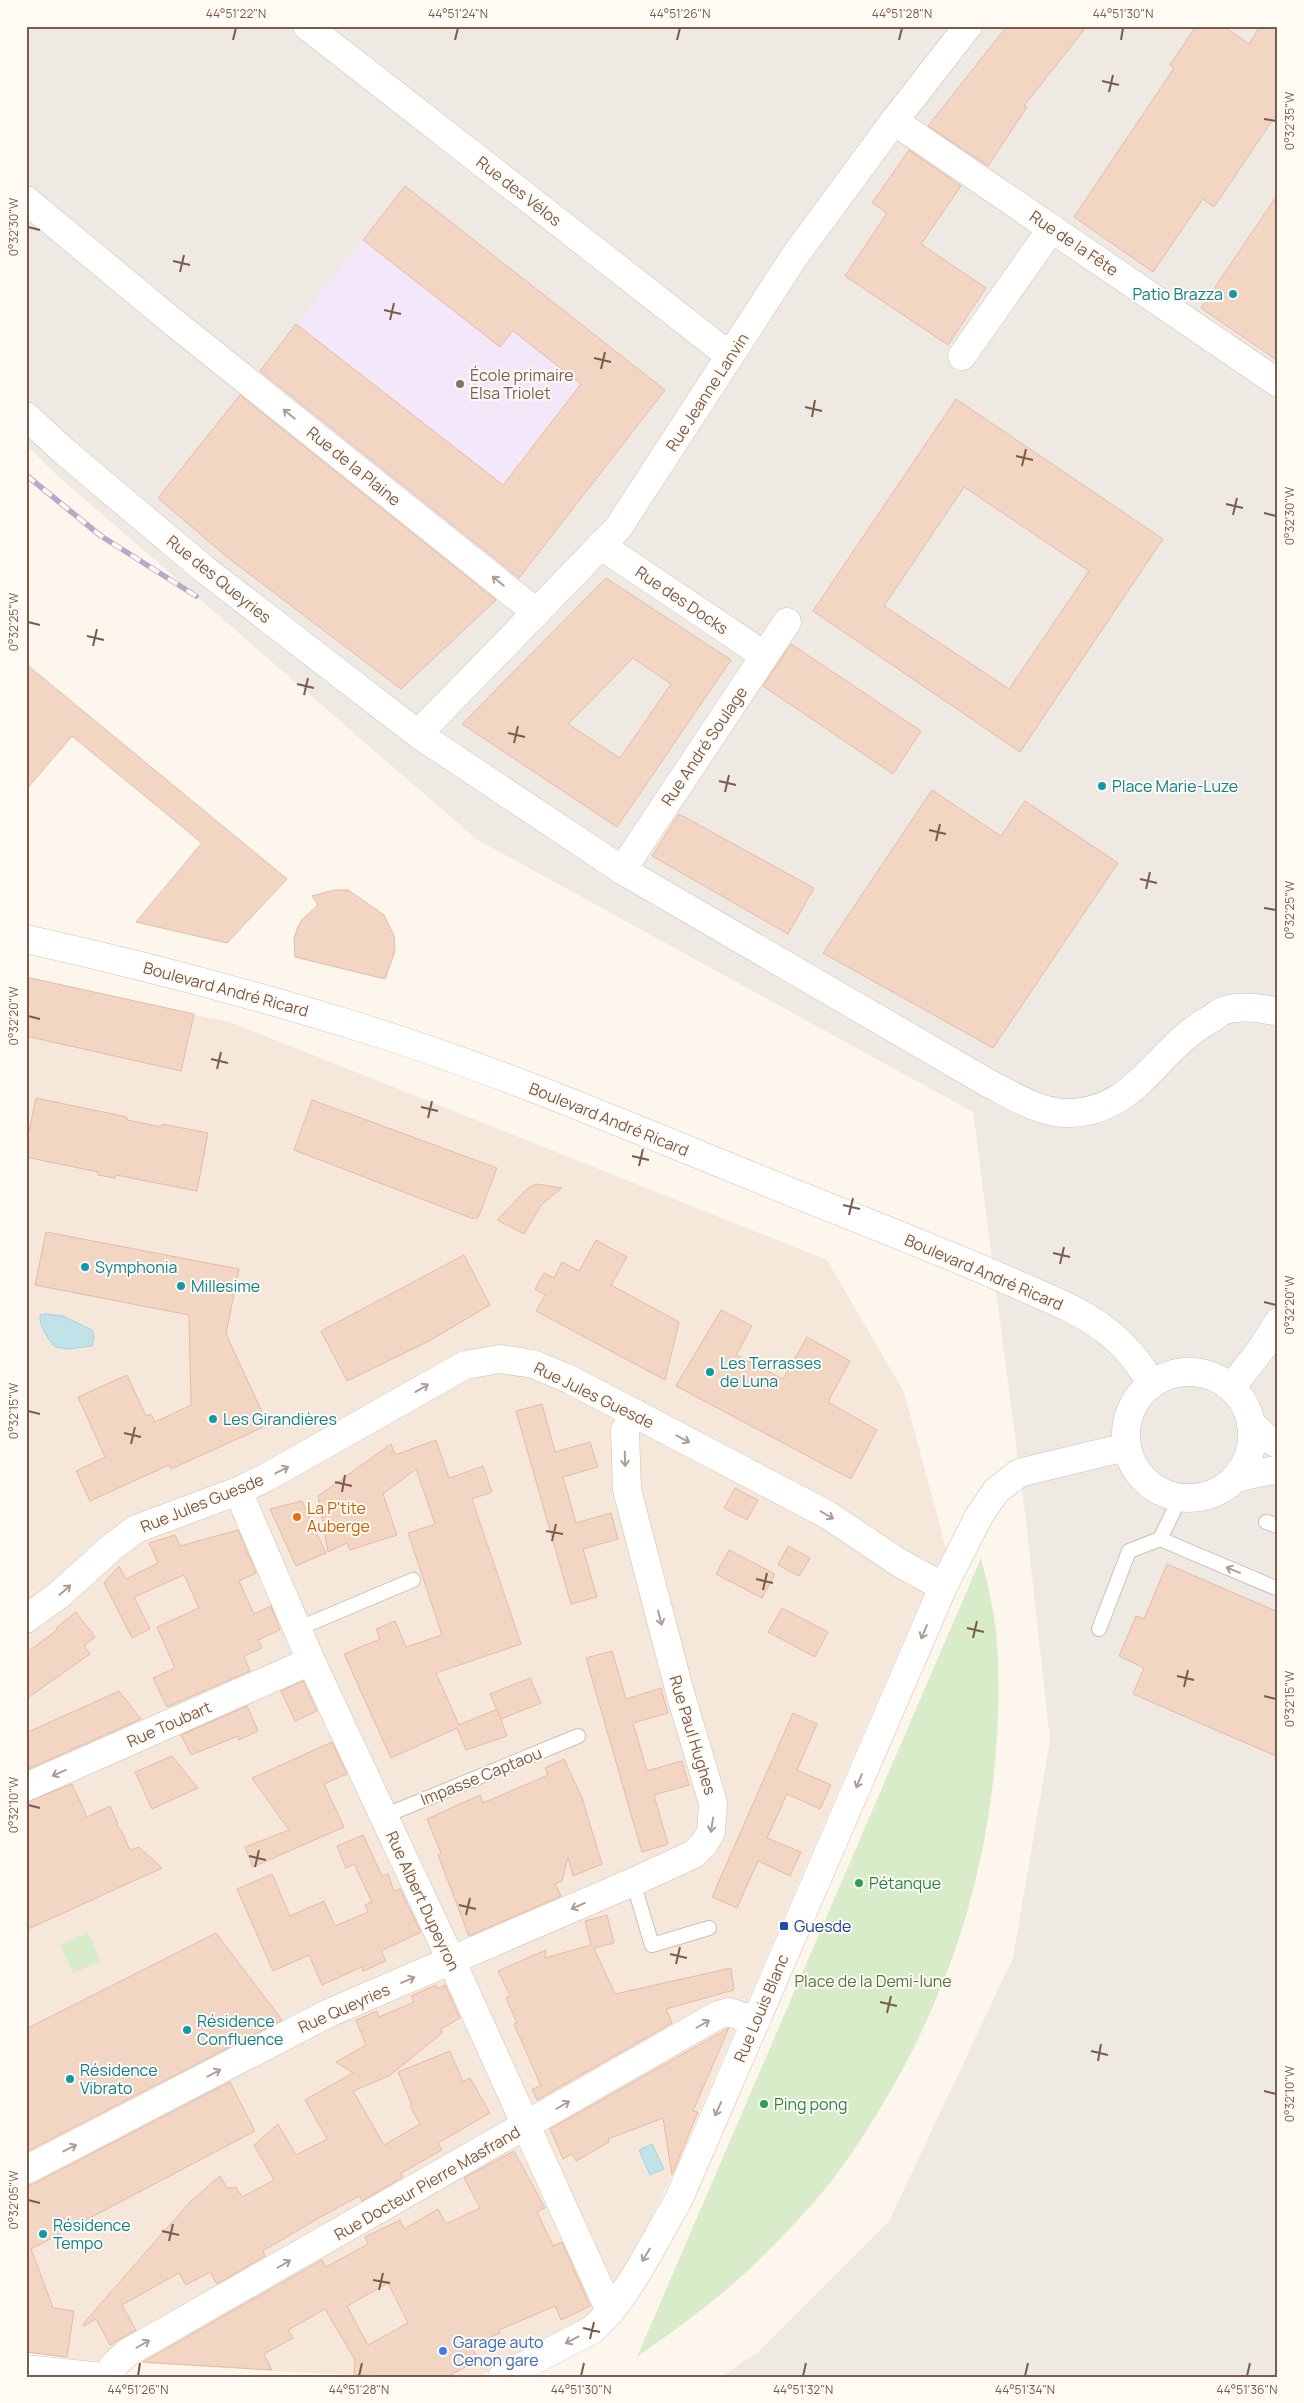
<svg xmlns="http://www.w3.org/2000/svg" width="1304" height="2403" font-family="Manrope,sans-serif">
	<style>
		.residential { fill: #f5e8da }
		.industrial { fill: #efe9e4 }
		.education { fill: #f3e8fa }
		.green { fill: #d8ecc9 }
		.water { fill: #bfe3e8; stroke: #a5d3da }
		.building { fill: #f3d5c3; stroke: #e6bba3; fill-rule: evenodd }
		.lines { fill: none; stroke-linecap: round; stroke-linejoin: round }
		.lane-casing { stroke: #d1beb0; stroke-width: 16 }
		.street-casing { stroke: #d1beb0; stroke-width: 29 }
		.secondary-casing { stroke: #d6c0b0; stroke-width: 29 }
		.lane { stroke: #fff; stroke-width: 14 }
		.street { stroke: #fff; stroke-width: 28 }
		.secondary { stroke: #fff; stroke-width: 28 }
		.rail-casing { stroke: #b9a8c9; stroke-width: 5.5 }
		.rail { stroke: #fffaf3; stroke-width: 4; stroke-dasharray: 11; stroke-linecap: butt }
		.oneway { stroke: #af9d94 }
		.ticks { fill: none; stroke: #7a5c4d; stroke-width: 2 }
		.culture-dot { fill: #0f9aa8; stroke: #fffaf3; stroke-width: 2 }
		.education-dot { fill: #8d6e63; stroke: #fffaf3; stroke-width: 2 }
		.food-dot { fill: #e8710a; stroke: #fffaf3; stroke-width: 2 }
		.leisure-dot { fill: #2e9e5b; stroke: #fffaf3; stroke-width: 2 }
		.transit-dot { fill: #1a4fb4; stroke: #fffaf3; stroke-width: 2 }
		.shop-dot { fill: #3f7fe0; stroke: #fffaf3; stroke-width: 2 }
		.labels { text-anchor: middle; stroke-width: 4; stroke-linejoin: round; paint-order: stroke }
		.street-label { font-size: 16px; fill: #7a5c4d; stroke: #fffaf3 }
		.culture-label { font-size: 16px; fill: #0d838f; stroke: #fffaf3; text-anchor: start }
		.education-label { font-size: 16px; fill: #785e54; stroke: #fffaf3; text-anchor: start }
		.food-label { font-size: 16px; fill: #c56008; stroke: #fffaf3; text-anchor: start }
		.leisure-label { font-size: 16px; fill: #27864d; stroke: #fffaf3; text-anchor: start }
		.transit-label { font-size: 16px; fill: #164399; stroke: #fffaf3; text-anchor: start }
		.park-label { font-size: 16px; fill: #537a41; stroke: #fffaf3 }
		.shop-label { font-size: 16px; fill: #366cbe; stroke: #fffaf3; text-anchor: start }
		.neatline { fill: none; stroke: #7a5c4d; stroke-width: 2 }
		.ticks-label { font-size: 12px; text-anchor: middle; fill: #7a5c4d }
	</style>
	<rect width="100%" height="100%" fill="#fdf6ec"/>
	<polygon class="residential" points="26,982 230,1022 827,1260 904,1392 946,1549 913,1618 672,2176 619,2284 584,2320 478,2377 384,2377 79,2360 26,2352"/>
	<polygon class="industrial" points="26,26 1278,26 1278,2377 721,2377 758,2352 889,2221 1013,1958 1050,1740 1026,1521 973,1112 476,839 59,477 26,445"/>
	<polygon class="education" points="405,186 665,390 516,582 255,377"/>
	<g class="green">
		<path d="M981 1558C986 1577 991 1597 994 1617 1000 1656 999 1698 997 1737 989 1868 951 1990 884 2102 864 2136 841 2171 815 2201 782 2239 745 2276 705 2307 683 2325 660 2340 637 2357Z"/>
		<polygon points="88,1932 101,1961 73,1973 60,1945"/>
	</g>
	<g class="water">
		<path d="M46 1314 63 1316 92 1330 94 1337 92 1346 69 1349 55 1347C48 1339 39 1326 40 1315Z"/>
		<polygon points="652,2144 664,2169 650,2175 639,2150"/>
	</g>
	<g class="building">
		<polygon points="1007,26 1087,26 1024,106 1027,107 988,166 928,126"/>
		<polygon points="1196,26 1223,26 1249,44 1260,26 1278,26 1278,112 1214,207 1203,199 1153,272 1074,217 1174,68 1170,65"/>
		<polygon points="909,150 961,186 921,244 986,288 948,345 845,276 887,213 872,203"/>
		<polygon points="405,186 665,390 519,578 260,371 296,324 503,485 581,384 513,331 500,347 363,240"/>
		<polygon points="1278,194 1278,361 1201,308"/>
		<polygon points="240,395 496,600 401,689 227,557 158,498"/>
		<path d="M956 399 1163 539 1020 752 813 611ZM964 487 1089 571 1009 689 884 606Z"/>
		<path d="M606 578 731 660 617 827 462 724ZM633 658 671 684 620 758 568 724Z"/>
		<polygon points="791,644 921,731 893,774 763,686"/>
		<polygon points="26,664 287,879 227,943 136,922 202,843 72,736 26,790"/>
		<polygon points="932,790 1001,836 1025,801 1118,863 993,1048 823,953"/>
		<polygon points="679,814 814,888 788,934 652,856"/>
		<polygon points="334,890 348,890 384,915 394,936 395,951 385,979 295,957 294,939 298,926 302,920 318,905 312,896"/>
		<polygon points="26,977 194,1014 181,1071 26,1036"/>
		<polygon points="36,1098 127,1117 127,1120 161,1127 162,1124 208,1133 197,1191 116,1175 115,1178 98,1175 98,1172 26,1157 26,1146"/>
		<polygon points="312,1100 497,1168 478,1218 471,1218 294,1150"/>
		<polygon points="536,1184 562,1188 542,1204 524,1234 497,1220 528,1188"/>
		<polygon points="46,1232 239,1269 226,1334 268,1425 171,1469 169,1465 90,1501 76,1471 105,1457 78,1397 127,1375 146,1416 151,1414 155,1422 191,1405 189,1315 35,1285"/>
		<polygon points="596,1240 627,1257 611,1285 679,1322 665,1380 536,1311 545,1295 535,1289 544,1273 554,1278 562,1262 579,1271"/>
		<polygon points="464,1255 490,1305 429,1341 347,1381 321,1331"/>
		<polygon points="721,1310 752,1326 736,1355 783,1379 807,1337 850,1361 828,1402 877,1430 851,1479 676,1386"/>
		<polygon points="542,1404 555,1452 590,1442 598,1467 563,1477 576,1523 611,1513 618,1539 583,1549 597,1597 571,1604 516,1411"/>
		<polygon points="436,1440 449,1478 483,1466 492,1492 472,1499 521,1644 436,1673 459,1725 497,1709 507,1736 466,1750 457,1728 391,1758 344,1654 380,1639 376,1629 395,1621 406,1647 442,1635 408,1533 435,1524 416,1469 383,1494 397,1535 350,1550 347,1543 328,1552 318,1496 391,1444 395,1455"/>
		<polygon points="735,1488 758,1500 747,1520 724,1508"/>
		<polygon points="302,1501 326,1553 296,1566 270,1509"/>
		<polygon points="238,1530 256,1573 239,1581 254,1614 271,1606 280,1630 258,1640 262,1648 244,1656 250,1671 167,1707 153,1678 175,1668 157,1627 199,1608 184,1575 134,1597 150,1629 132,1638 104,1583 119,1566 126,1579 158,1563 149,1543 175,1535 180,1546"/>
		<polygon points="788,1546 810,1558 799,1576 778,1565"/>
		<polygon points="729,1550 775,1574 762,1598 716,1574"/>
		<polygon points="1167,1564 1278,1612 1278,1757 1133,1694 1144,1668 1119,1656 1136,1616 1144,1619"/>
		<polygon points="782,1608 828,1632 815,1657 768,1632"/>
		<polygon points="76,1612 95,1637 84,1646 90,1654 26,1699 26,1653 57,1630 56,1628"/>
		<polygon points="612,1651 626,1699 661,1688 668,1713 633,1723 647,1771 682,1761 689,1785 654,1795 668,1844 642,1852 586,1658"/>
		<polygon points="530,1678 541,1703 501,1719 490,1694"/>
		<polygon points="303,1681 317,1711 295,1721 281,1691"/>
		<polygon points="119,1691 141,1719 26,1770 26,1733"/>
		<polygon points="247,1706 258,1731 239,1740 238,1736 191,1755 181,1735"/>
		<polygon points="793,1713 817,1724 797,1770 831,1785 820,1809 787,1794 767,1838 801,1852 790,1876 758,1861 737,1908 712,1897"/>
		<polygon points="332,1742 347,1774 324,1784 344,1827 253,1867 245,1847 289,1830 252,1778"/>
		<polygon points="172,1756 198,1788 152,1809 135,1772"/>
		<polygon points="564,1759 582,1798 602,1864 573,1876 568,1857 562,1881 555,1884 561,1896 469,1936 438,1855 441,1853 427,1819 480,1795 483,1803 548,1775 545,1768"/>
		<polygon points="72,1784 87,1817 110,1806 118,1824 116,1825 121,1830 130,1850 139,1847 162,1868 26,1930 26,1802"/>
		<polygon points="363,1835 382,1876 388,1874 394,1891 400,1889 421,1932 381,1951 386,1961 363,1971 362,1967 322,1985 309,1955 273,1971 237,1889 272,1874 290,1916 324,1901 335,1926 368,1912 365,1905 372,1902 354,1864 346,1868 337,1846"/>
		<polygon points="607,1915 614,1943 594,1948 615,1994 731,1968 734,1990 666,2009 672,2023 537,2100 532,2089 541,2086 514,2024 517,2023 506,1998 510,1996 498,1971 546,1950 545,1958 591,1945 585,1921"/>
		<polygon points="216,1933 282,2020 26,2152 26,2029"/>
		<polygon points="436,1985 437,1989 445,1985 460,2018 441,2029 442,2033 389,2076 353,2091 384,2145 420,2124 410,2106 412,2105 398,2072 450,2051 463,2082 470,2078 490,2113 438,2143 442,2150 401,2173 403,2177 362,2201 359,2196 317,2219 263,2251 265,2256 217,2284 210,2272 186,2285 179,2273 122,2305 136,2330 110,2345 96,2319 84,2326 83,2324 159,2237 192,2200 220,2176 227,2188 236,2187 242,2197 274,2180 254,2145 278,2124 296,2155 327,2139 305,2100 353,2073 336,2062 366,2045 356,2020 377,2011 379,2017 414,2002 411,1996"/>
		<polygon points="729,2028 693,2111 698,2112 672,2175 663,2118 608,2139 609,2142 576,2161 572,2154 563,2159 550,2129"/>
		<polygon points="230,2082 255,2131 31,2249 53,2308 74,2311 67,2357 26,2352 26,2185 33,2184"/>
		<path d="M514 2151 545 2208 537 2212 553 2246 562 2242 590 2306 561 2320 555 2306 499 2330 500 2333 471 2345 478 2360 447 2377 354 2375 355 2360 325 2309 288 2330 293 2338 264 2354 272 2370 143 2362 322 2260 326 2267 368 2244 365 2237 400 2220 404 2229 438 2209 446 2224 480 2208 464 2178ZM388 2283 408 2323 368 2345 347 2306Z"/>
	</g>
	<g class="lines">
		<g class="lane-casing">
			<g id="lane">
				<polyline points="1180,1498 1160,1539 1278,1589"/>
				<polyline points="1266,1522 1278,1526"/>
				<polyline points="297,1629 413,1580"/>
				<polyline points="1099,1629 1129,1551 1160,1539"/>
				<polyline points="384,1816 578,1736"/>
				<polyline points="633,1882 652,1945 709,1928"/>
			</g>
		</g>
		<g class="street-casing">
			<g id="street">
				<polyline points="307,26 730,356"/>
				<polyline points="894,121 1278,383"/>
				<polyline points="26,200 172,321 536,612"/>
				<polyline points="962,356 1052,228"/>
				<path d="M26 416 65 452 204 569 418 734 622 870 988 1083C1012 1095 1039 1113 1066 1113 1137 1113 1155 1050 1209 1020 1214 1017 1220 1012 1225 1010 1243 1005 1261 1008 1278 1012"/>
				<polyline points="600,545 764,655"/>
				<polyline points="418,734 618,528 794,257 894,121 968,26"/>
				<polyline points="622,870 787,622"/>
				<polyline points="238,1491 311,1661 452,1962 610,2311"/>
				<polyline points="26,1619 60,1594 112,1547 136,1529 238,1491 267,1477 465,1365 500,1359 533,1364 569,1379 828,1515 898,1562 943,1587"/>
				<polyline points="26,1787 311,1661"/>
				<polyline points="26,2170 329,2013 633,1882 694,1854 704,1844 711,1832 713,1803 679,1689 627,1490 625,1430 635,1413"/>
				<polyline points="26,2369 102,2377"/>
				<polyline points="112,2377 113,2366 127,2353 718,2015 729,2012 756,2021"/>
				<path d="M502 2377 592 2330C630 2296 652 2244 678 2201L943 1587 979 1516 996 1491 1019 1473 1126 1447"/>
			</g>
		</g>
		<g class="secondary-casing">
			<g id="secondary">
				<path d="M26 939C138 964 249 993 359 1027 511 1074 658 1139 806 1198 876 1226 946 1253 1016 1284 1047 1298 1081 1310 1108 1332 1126 1346 1139 1364 1152 1383"/>
				<circle cx="1189" cy="1435" r="63"/>
				<polyline points="1231,1388 1262,1348 1278,1322"/>
				<polyline points="1251,1423 1265,1437 1278,1444"/>
				<polyline points="1234,1479 1257,1473 1278,1470"/>
			</g>
		</g>
		<use href="#lane" class="lane"/>
		<use href="#street" class="street"/>
		<use href="#secondary" class="secondary"/>
		<g class="rail-casing">
			<polyline id="rail" points="26,475 101,536 196,596"/>
		</g>
		<use href="#rail" class="rail"/>
	</g>
	<defs><path id="oneway-shaft" d="M-6 0H5M1.5-3L5.5 0L1.5 3" fill="none" stroke-width="1.6" stroke-linecap="round" stroke-linejoin="round" transform="scale(1.25)"/></defs>
	<g class="oneway">
		<use href="#oneway-shaft" transform="translate(289 414) rotate(-141)"/>
		<use href="#oneway-shaft" transform="translate(498 581) rotate(-141)"/>
		<use href="#oneway-shaft" transform="translate(422 1388) rotate(-31)"/>
		<use href="#oneway-shaft" transform="translate(683 1439) rotate(28)"/>
		<use href="#oneway-shaft" transform="translate(625 1459) rotate(88)"/>
		<use href="#oneway-shaft" transform="translate(282 1470) rotate(-27)"/>
		<use href="#oneway-shaft" transform="translate(827 1515) rotate(30)"/>
		<use href="#oneway-shaft" transform="translate(1233 1570) rotate(-157)"/>
		<use href="#oneway-shaft" transform="translate(65 1590) rotate(-41)"/>
		<use href="#oneway-shaft" transform="translate(660 1618) rotate(75)"/>
		<use href="#oneway-shaft" transform="translate(924 1632) rotate(113)"/>
		<use href="#oneway-shaft" transform="translate(59 1773) rotate(156)"/>
		<use href="#oneway-shaft" transform="translate(859 1781) rotate(113)"/>
		<use href="#oneway-shaft" transform="translate(712 1825) rotate(99)"/>
		<use href="#oneway-shaft" transform="translate(578 1906) rotate(156)"/>
		<use href="#oneway-shaft" transform="translate(408 1980) rotate(-23)"/>
		<use href="#oneway-shaft" transform="translate(703 2024) rotate(-30)"/>
		<use href="#oneway-shaft" transform="translate(214 2073) rotate(-28)"/>
		<use href="#oneway-shaft" transform="translate(563 2105) rotate(-30)"/>
		<use href="#oneway-shaft" transform="translate(718 2109) rotate(114)"/>
		<use href="#oneway-shaft" transform="translate(70 2148) rotate(-27)"/>
		<use href="#oneway-shaft" transform="translate(646 2255) rotate(121)"/>
		<use href="#oneway-shaft" transform="translate(284 2264) rotate(-30)"/>
		<use href="#oneway-shaft" transform="translate(572 2340) rotate(152)"/>
		<use href="#oneway-shaft" transform="translate(143 2344) rotate(-30)"/>
	</g>
	<path class="ticks" d="M233 40 236 28M455 40 458 28M677 40 680 28M899 40 902 28M1121 40 1123 28M1102 81 1119 85M1109 92 1113 75M1264 119 1276 121M28 227 40 230M173 261 190 265M180 272 184 255M384 310 401 314M390 320 394 303M594 358 611 362M601 369 605 352M805 407 822 411M812 417 815 400M1016 456 1033 460M1022 466 1026 449M1226 504 1243 508M1264 513 1276 516M1233 515 1237 498M28 622 40 625M87 636 104 640M93 646 97 629M297 684 314 688M304 695 308 678M508 733 525 737M514 743 518 726M719 781 736 785M725 792 729 775M929 830 946 834M936 841 940 824M1140 879 1157 883M1146 889 1150 872M1264 908 1276 910M28 1016 40 1019M211 1059 228 1063M217 1069 221 1052M421 1107 438 1111M428 1118 432 1101M632 1156 649 1160M639 1166 643 1149M843 1205 860 1209M849 1215 853 1198M1053 1253 1070 1257M1060 1264 1064 1247M1264 1302 1276 1305M28 1411 40 1414M124 1433 141 1437M131 1444 135 1427M335 1482 352 1486M342 1492 345 1475M546 1531 563 1534M552 1541 556 1524M756 1579 773 1583M763 1590 767 1573M967 1628 984 1632M973 1638 977 1621M1177 1676 1194 1680M1184 1687 1188 1670M1264 1696 1276 1699M28 1805 40 1808M249 1856 266 1860M255 1867 259 1850M459 1905 476 1909M466 1915 470 1898M670 1954 687 1958M676 1964 680 1947M880 2002 897 2006M887 2013 891 1996M1091 2051 1108 2055M1098 2061 1101 2044M1264 2091 1276 2094M28 2200 40 2203M162 2231 179 2235M169 2241 173 2224M373 2280 390 2283M379 2290 383 2273M583 2328 600 2332M590 2339 594 2322M138 2376 140 2363M359 2376 362 2363M581 2376 584 2363M803 2376 806 2363M1025 2376 1028 2363M1247 2376 1250 2363"/>
	<g class="culture-dot">
		<circle cx="1233" cy="294" r="5"/>
		<circle cx="1102" cy="786" r="5"/>
		<circle cx="85" cy="1267" r="5"/>
		<circle cx="181" cy="1286" r="5"/>
		<circle cx="710" cy="1372" r="5"/>
		<circle cx="213" cy="1419" r="5"/>
		<circle cx="187" cy="2030" r="5"/>
		<circle cx="70" cy="2079" r="5"/>
		<circle cx="43" cy="2234" r="5"/>
	</g>
	<circle class="education-dot" cx="460" cy="384" r="5"/>
	<circle class="food-dot" cx="297" cy="1517" r="5"/>
	<g class="leisure-dot">
		<circle cx="859" cy="1883" r="5"/>
		<circle cx="764" cy="2104" r="5"/>
	</g>
	<rect class="transit-dot" x="779" y="1921" width="10" height="10" rx="2.5"/>
	<circle class="shop-dot" cx="443" cy="2351" r="5"/>
	<g class="labels">
		<g class="street-label">
			<text transform="translate(519 191) rotate(38)" y="6">Rue des Vélos</text>
			<text transform="translate(1074 243) rotate(34)" y="6">Rue de la Fête</text>
			<text transform="translate(707 392) rotate(-57)" y="6">Rue Jeanne Lanvin</text>
			<text transform="translate(354 466) rotate(39)" y="6">Rue de la Plaine</text>
			<text transform="translate(219 579) rotate(39)" y="6">Rue des Queyries</text>
			<text transform="translate(682 600) rotate(34)" y="6">Rue des Docks</text>
			<text transform="translate(704 746) rotate(-56)" y="6">Rue André Soulage</text>
			<text transform="translate(226 989) rotate(15)" y="6">Boulevard André Ricard</text>
			<text transform="translate(609 1119) rotate(22)" y="6">Boulevard André Ricard</text>
			<text transform="translate(984 1272) rotate(23)" y="6">Boulevard André Ricard</text>
			<text transform="translate(594 1395) rotate(26)" y="6">Rue Jules Guesde</text>
			<text transform="translate(202 1503) rotate(-22)" y="6">Rue Jules Guesde</text>
			<text transform="translate(169 1724) rotate(-24)" y="6">Rue Toubart</text>
			<text transform="translate(693 1735) rotate(73)" y="6">Rue Paul Hughes</text>
			<text transform="translate(481 1776) rotate(-22)" y="6">Impasse Captaou</text>
			<text transform="translate(423 1901) rotate(65)" y="6">Rue Albert Dupeyron</text>
			<text transform="translate(344 2008) rotate(-24)" y="6">Rue Queyries</text>
			<text transform="translate(761 2008) rotate(-67)" y="6">Rue Louis Blanc</text>
			<text transform="translate(427 2183) rotate(-30)" y="6">Rue Docteur Pierre Masfrand</text>
		</g>
		<g class="culture-label">
			<text x="1223" y="300" text-anchor="end">Patio Brazza</text>
			<text x="1112" y="792">Place Marie-Luze</text>
			<text x="95" y="1273">Symphonia</text>
			<text x="191" y="1292">Millesime</text>
			<text x="720" y="1369">Les Terrasses<tspan x="720" dy="18">de Luna</tspan></text>
			<text x="223" y="1425">Les Girandières</text>
			<text x="197" y="2027">Résidence<tspan x="197" dy="18">Confluence</tspan></text>
			<text x="80" y="2076">Résidence<tspan x="80" dy="18">Vibrato</tspan></text>
			<text x="53" y="2231">Résidence<tspan x="53" dy="18">Tempo</tspan></text>
		</g>
		<g class="education-label">
			<text x="470" y="381">École primaire<tspan x="470" dy="18">Elsa Triolet</tspan></text>
		</g>
		<g class="food-label">
			<text x="307" y="1514">La P'tite<tspan x="307" dy="18">Auberge</tspan></text>
		</g>
		<g class="leisure-label">
			<text x="869" y="1889">Pétanque</text>
			<text x="774" y="2110">Ping pong</text>
		</g>
		<g class="transit-label">
			<text x="794" y="1932">Guesde</text>
		</g>
		<g class="park-label">
			<text x="873" y="1987">Place de la Demi-lune</text>
		</g>
		<g class="shop-label">
			<text x="453" y="2348">Garage auto<tspan x="453" dy="18">Cenon gare</tspan></text>
		</g>
	</g>
	<rect width="1304" height="2403" fill="none" stroke="#fffaf3" stroke-width="55"/>
	<rect x="28" y="28" width="1248" height="2348" class="neatline"/>
	<g class="ticks-label">
		<text x="236" y="18">44°51'22"N</text>
		<text x="458" y="18">44°51'24"N</text>
		<text x="680" y="18">44°51'26"N</text>
		<text x="902" y="18">44°51'28"N</text>
		<text x="1123" y="18">44°51'30"N</text>
		<text transform="translate(1290 121) rotate(-90)" y="4">0°32'35"W</text>
		<text transform="translate(14 227) rotate(-90)" y="4">0°32'30"W</text>
		<text transform="translate(1290 516) rotate(-90)" y="4">0°32'30"W</text>
		<text transform="translate(14 622) rotate(-90)" y="4">0°32'25"W</text>
		<text transform="translate(1290 910) rotate(-90)" y="4">0°32'25"W</text>
		<text transform="translate(14 1016) rotate(-90)" y="4">0°32'20"W</text>
		<text transform="translate(1290 1305) rotate(-90)" y="4">0°32'20"W</text>
		<text transform="translate(14 1411) rotate(-90)" y="4">0°32'15"W</text>
		<text transform="translate(1290 1699) rotate(-90)" y="4">0°32'15"W</text>
		<text transform="translate(14 1805) rotate(-90)" y="4">0°32'10"W</text>
		<text transform="translate(1290 2094) rotate(-90)" y="4">0°32'10"W</text>
		<text transform="translate(14 2200) rotate(-90)" y="4">0°32'05"W</text>
		<text x="138" y="2394">44°51'26"N</text>
		<text x="359" y="2394">44°51'28"N</text>
		<text x="581" y="2394">44°51'30"N</text>
		<text x="803" y="2394">44°51'32"N</text>
		<text x="1025" y="2394">44°51'34"N</text>
		<text x="1247" y="2394">44°51'36"N</text>
	</g>
</svg>
